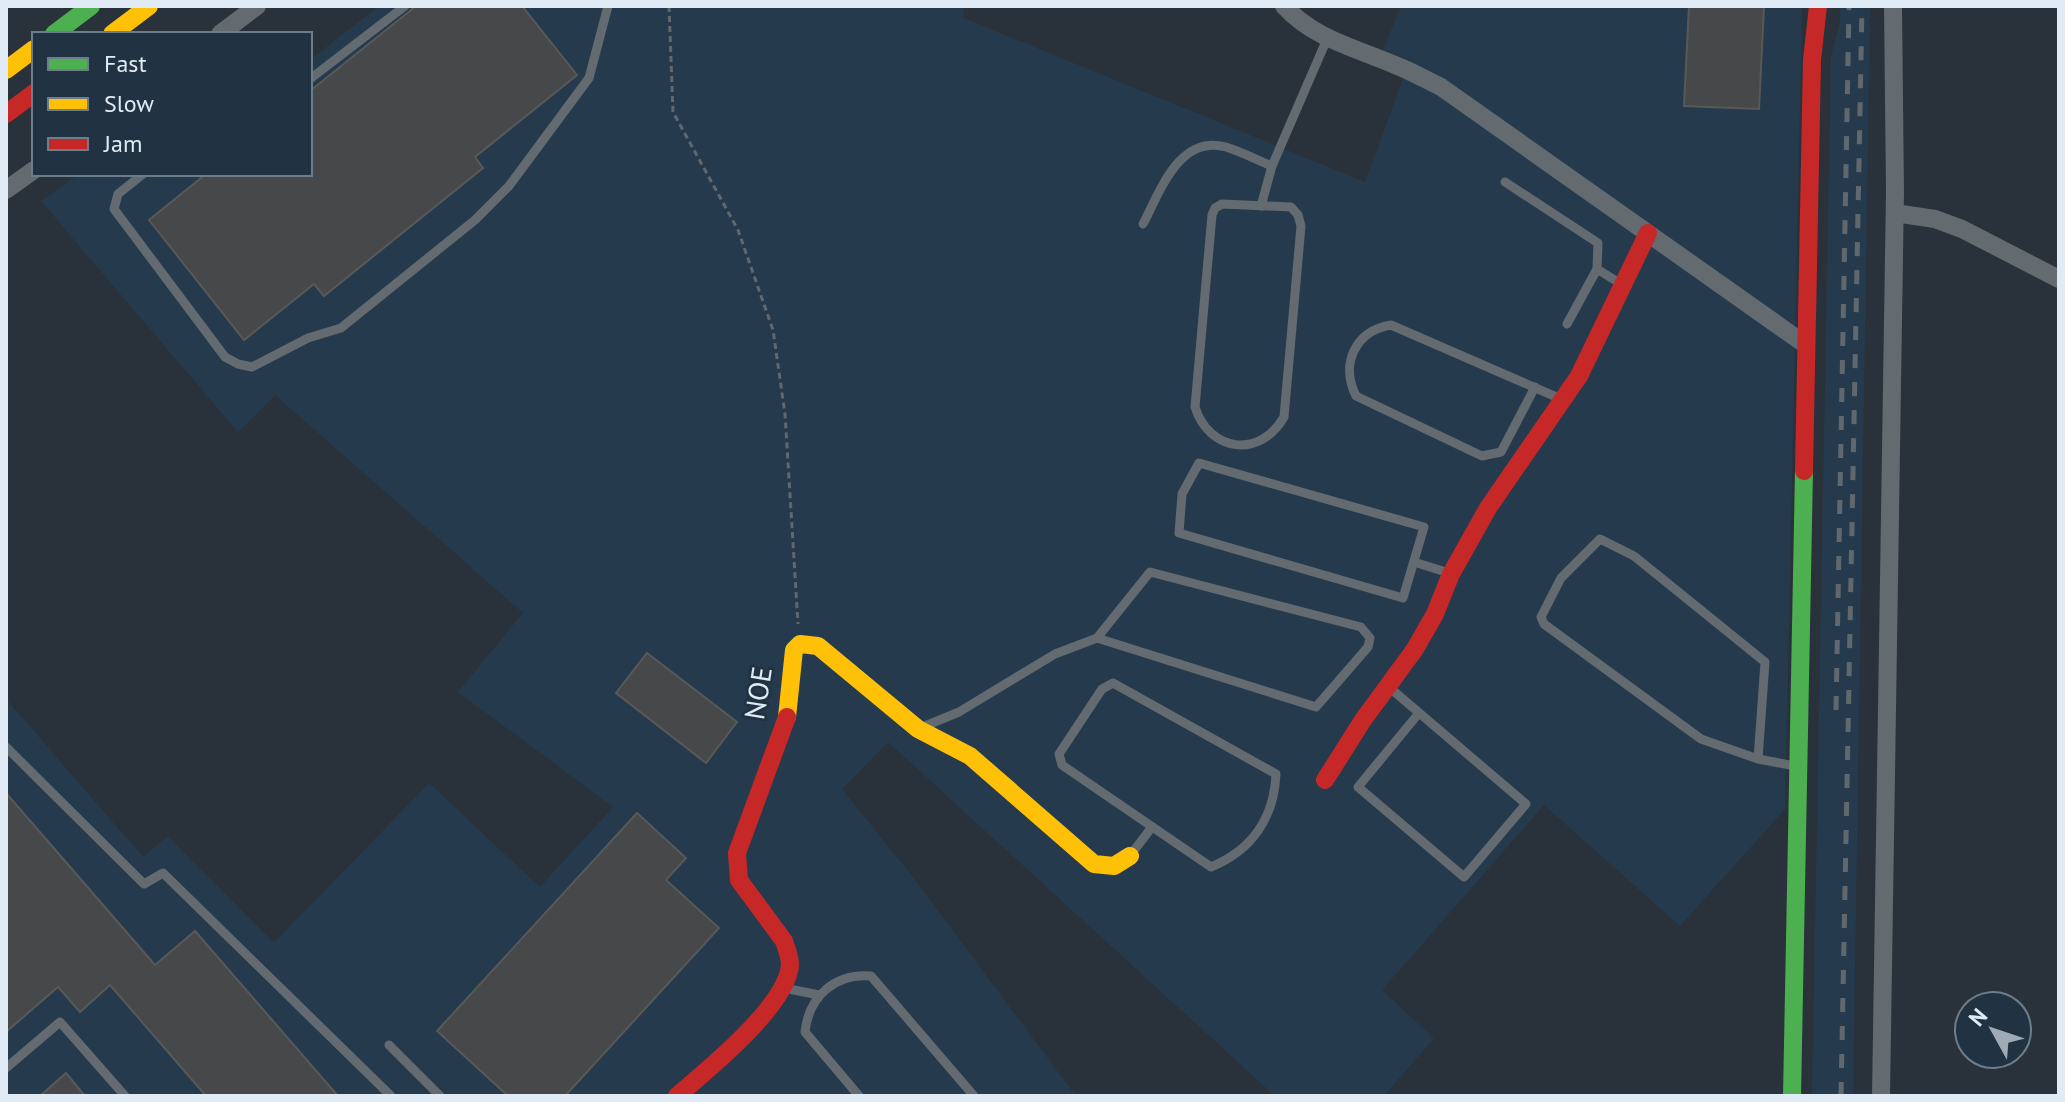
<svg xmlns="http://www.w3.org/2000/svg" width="2065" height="1102" font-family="'PT Sans',sans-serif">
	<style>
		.built { fill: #253b4d }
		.building { fill: #464849; stroke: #575959; stroke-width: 2 }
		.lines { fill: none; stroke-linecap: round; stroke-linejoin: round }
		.path { stroke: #60676d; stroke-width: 3; stroke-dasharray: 6 4; stroke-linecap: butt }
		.lane { stroke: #636a70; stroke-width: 9 }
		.street { stroke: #636a70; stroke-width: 18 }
		.fast { stroke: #4caf50; stroke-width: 18 }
		.slow { stroke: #ffc107; stroke-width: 18 }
		.jam { stroke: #c62828; stroke-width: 18 }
		.rail { stroke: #60686d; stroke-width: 5; stroke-dasharray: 14 14; stroke-linecap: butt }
		.labels { text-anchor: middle; stroke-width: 6; stroke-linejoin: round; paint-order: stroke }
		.street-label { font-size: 28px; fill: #e0ebf5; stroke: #213342 }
	</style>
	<rect width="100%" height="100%" fill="#29323a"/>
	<g class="built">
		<polygon points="379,6 964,6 963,18 1365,182 1410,60 1383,50 1401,6 1802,6 1785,809 1680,926 1544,805 1382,990 1434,1038 1384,1096 1275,1096 888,742 842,789 912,876 1076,1096 6,1096 6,699 143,857 168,836 274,943 429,783 540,887 613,807 458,692 523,613 275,395 238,432 41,201 79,174 310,174 310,60"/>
		<polygon points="1840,6 1870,6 1853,1096 1812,1096 1831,56 1840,23"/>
	</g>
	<g class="building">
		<polygon points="416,6 522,6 577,75 475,157 483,168 324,296 314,284 244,340 149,220 206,174 310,174 310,91"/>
		<polygon points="1689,6 1764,6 1759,109 1684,106"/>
		<polygon points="647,653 737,722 706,763 616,693"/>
		<polygon points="6,793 155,965 195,931 338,1096 206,1096 110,985 80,1012 58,987 6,1032"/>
		<polygon points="637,813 686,858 666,880 719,928 565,1096 508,1096 437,1031"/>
		<polygon points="66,1073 85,1096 40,1096"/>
	</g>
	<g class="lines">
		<polyline class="path" points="669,6 673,112 738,230 773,330 785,414 798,624"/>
		<g class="lane">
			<polyline points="310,79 405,6"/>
			<polyline points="143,174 118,194 114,209 225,357 238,364 252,367 308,338 341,328 475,220 509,186 589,78 608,6"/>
			<polyline points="1505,182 1598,243 1597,269"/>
			<path d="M1222 204 1291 207 1298 215 1301 226 1284 417C1260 459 1209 452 1195 407L1212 215 1215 208Z"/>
			<polyline points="1261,206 1272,166 1327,39"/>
			<path d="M1143 224C1160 192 1179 134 1226 147 1242 152 1257 160 1272 166"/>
			<polyline points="1567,324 1597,269 1621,284"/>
			<path d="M1535 387 1501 452 1482 456 1356 396C1340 364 1355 331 1391 325L1561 399"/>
			<polygon points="1199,463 1424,527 1403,598 1179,533 1182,494"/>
			<polyline points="1414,562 1449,573"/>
			<path d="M1113 683 1276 774C1274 818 1252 850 1211 867L1062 765 1059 754 1102 689Z"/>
			<polyline points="1390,688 1526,804 1464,877 1358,787 1419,713"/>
			<polyline points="925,726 959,712 1055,654 1097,638 1316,707 1368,647 1370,638 1361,627 1150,572 1097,638"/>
			<polyline points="6,747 144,884 163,873 391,1096"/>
			<polyline points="1758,759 1765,662 1634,556 1600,539 1561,578 1541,617 1544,624 1701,739 1758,759 1795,766"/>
			<polyline points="1132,853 1152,827"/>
			<polyline points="784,988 819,995"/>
			<polyline points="389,1045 440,1096"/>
			<polyline points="6,1068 60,1022 125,1096"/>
			<path d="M859 1096 805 1032C809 996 835 973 871 976L974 1096"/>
		</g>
		<g class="street">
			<path d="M1284 6C1314 39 1356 48 1395 65 1411 71 1426 80 1441 87L1806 345"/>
			<polyline points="220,34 257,6"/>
			<polyline points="6,190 34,170"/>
			<polyline points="1895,213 1935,219 1962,229 2059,279"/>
			<polyline points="1881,1096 1895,192 1893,6"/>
		</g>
		<g class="fast">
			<polyline points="54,34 91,6"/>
			<polyline points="1792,1096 1804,471"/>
		</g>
		<g class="slow">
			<polyline points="112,34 149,6"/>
			<polyline points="6,70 34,49"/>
			<polyline points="787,717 794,650 800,644 818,646 918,729 970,756 1094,864 1114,866 1130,856"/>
		</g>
		<g class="jam">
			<polyline points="6,114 34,93"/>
			<polyline points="1804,471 1812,60 1818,6"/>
			<polyline points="1325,780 1363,720 1415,649 1435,614 1451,574 1488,508 1579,376 1648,233"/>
			<path d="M677 1096C707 1070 787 1006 790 965 790 957 787 949 784 941L739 880 737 853 787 717"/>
		</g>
		<g class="rail">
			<polyline points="1836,710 1849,6"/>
			<polyline points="1841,1096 1862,6"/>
		</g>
	</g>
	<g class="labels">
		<g class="street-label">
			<text transform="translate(758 693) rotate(-81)" y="10">NOE</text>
		</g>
	</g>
	<rect width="2065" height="1102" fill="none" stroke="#e0ebf5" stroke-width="16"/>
	<rect x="32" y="32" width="280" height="144" fill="#213342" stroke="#6d7d8a" stroke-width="2"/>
	<rect x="48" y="58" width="40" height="12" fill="#4caf50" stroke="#6d7d8a" stroke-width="2"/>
	<text x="104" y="72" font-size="24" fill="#e0ebf5">Fast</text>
	<rect x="48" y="98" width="40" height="12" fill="#ffc107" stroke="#6d7d8a" stroke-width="2"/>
	<text x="104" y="112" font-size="24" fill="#e0ebf5">Slow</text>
	<rect x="48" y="138" width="40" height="12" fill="#c62828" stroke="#6d7d8a" stroke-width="2"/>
	<text x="104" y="152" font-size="24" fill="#e0ebf5">Jam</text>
	<g transform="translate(1993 1030) rotate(310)"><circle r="38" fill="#213342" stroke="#6d7d8a" stroke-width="2"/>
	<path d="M0-6L14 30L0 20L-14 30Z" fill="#a0aab4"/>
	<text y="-12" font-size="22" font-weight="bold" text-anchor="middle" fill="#e0ebf5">N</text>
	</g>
</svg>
